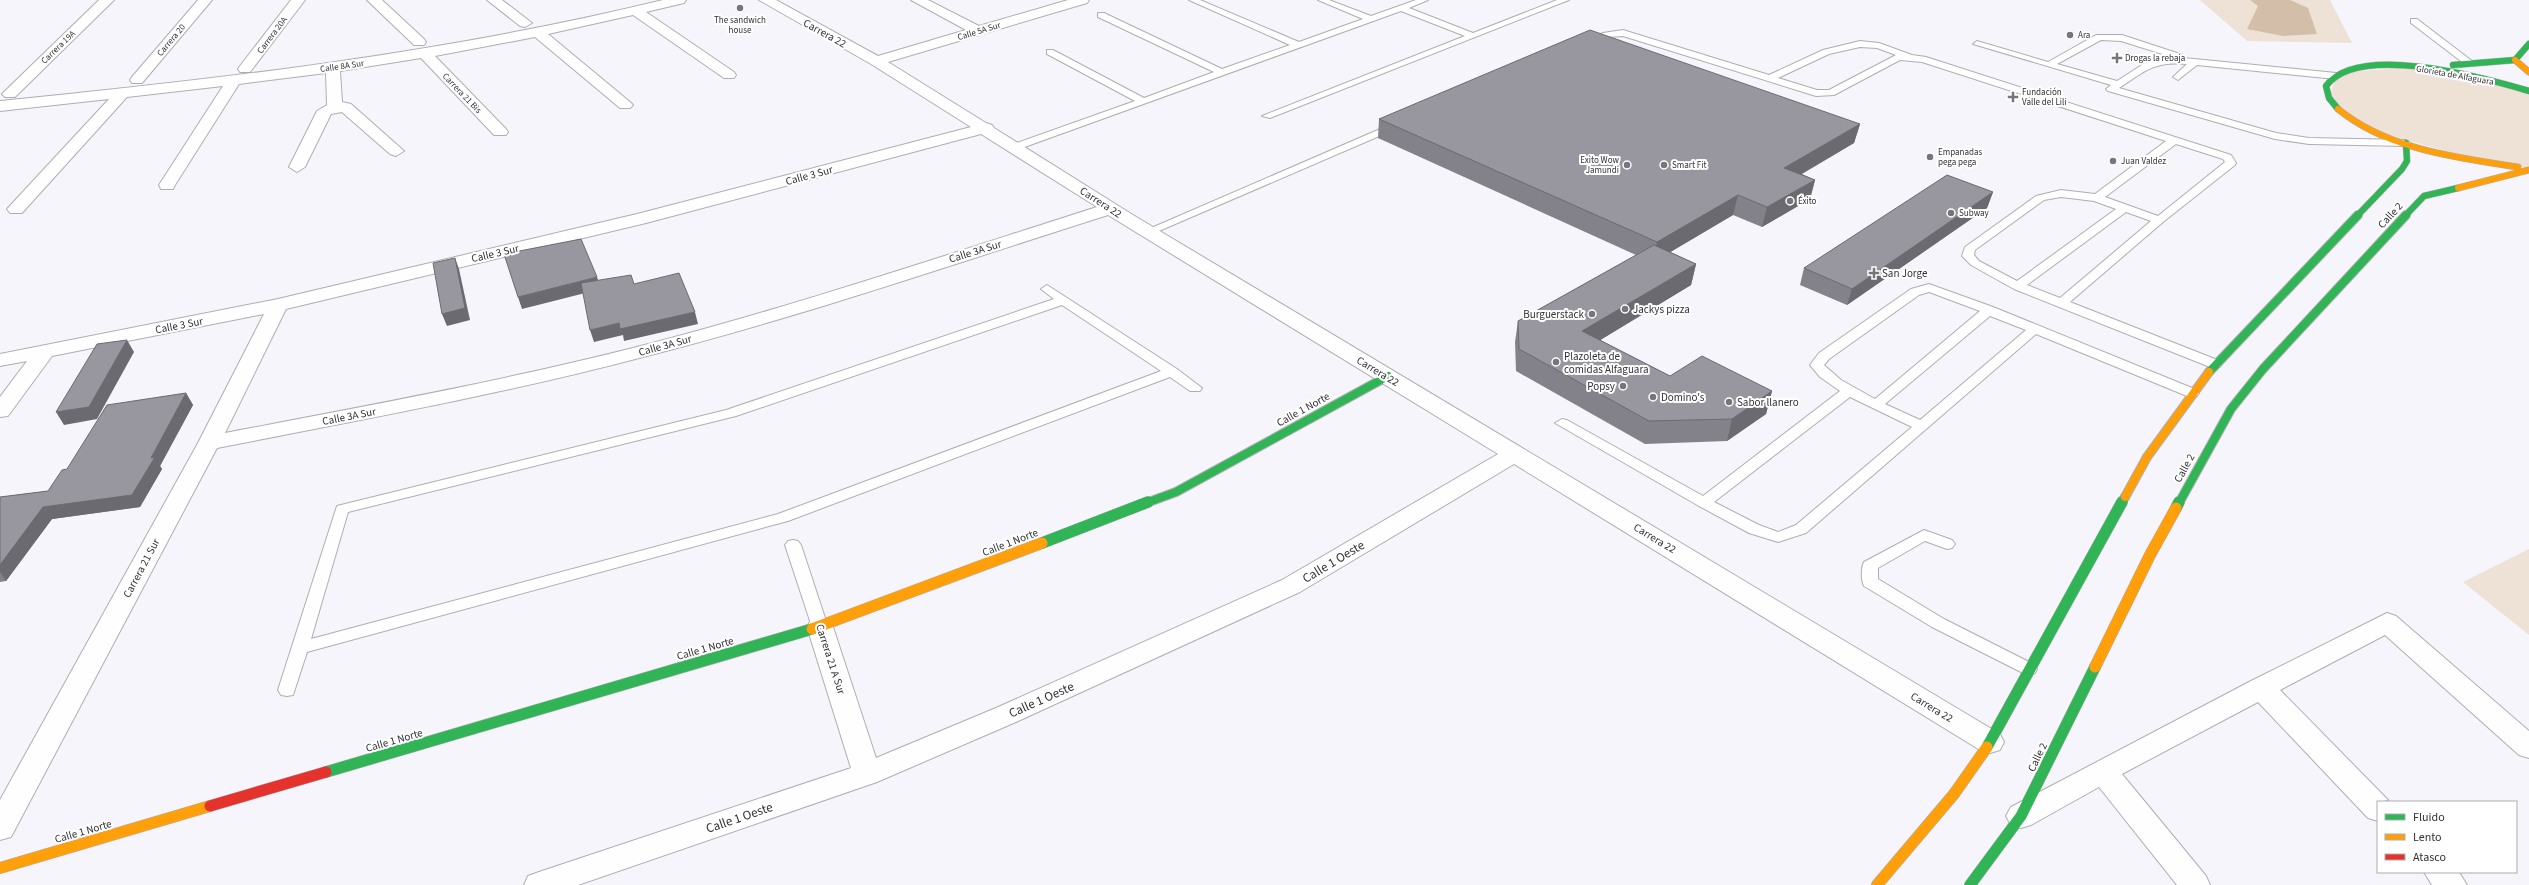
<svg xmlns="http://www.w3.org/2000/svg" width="2529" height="885" font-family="'Source Sans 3',sans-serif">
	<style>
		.green { fill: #eee2d7 }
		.water { fill: #d2bea9 }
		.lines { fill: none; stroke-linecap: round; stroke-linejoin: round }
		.lane-casing { stroke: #aeaeb2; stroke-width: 2 }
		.street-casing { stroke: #aeaeb2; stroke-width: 2 }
		.fast-far2-casing { stroke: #aeaeb2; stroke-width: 7 }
		.fast-far1-casing { stroke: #aeaeb2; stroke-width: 10 }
		.fast-casing { stroke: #aeaeb2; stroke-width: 12 }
		.slow-far2-casing { stroke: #aeaeb2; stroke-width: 7 }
		.slow-far1-casing { stroke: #aeaeb2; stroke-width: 10 }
		.slow-casing { stroke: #aeaeb2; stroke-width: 12 }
		.jam-casing { stroke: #aeaeb2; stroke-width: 12 }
		.lane { fill: #fefefe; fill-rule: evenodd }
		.street { fill: #fefefe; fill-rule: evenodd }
		.fast-far2 { stroke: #30b455; stroke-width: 6 }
		.fast-far1 { stroke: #30b455; stroke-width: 8 }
		.fast { stroke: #30b455; stroke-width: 11 }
		.slow-far2 { stroke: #ff9f0a; stroke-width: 6 }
		.slow-far1 { stroke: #ff9f0a; stroke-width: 8 }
		.slow { stroke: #ff9f0a; stroke-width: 11 }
		.jam { stroke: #e5322d; stroke-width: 11 }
		.wall { fill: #83828a }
		.shaded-wall { fill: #6a6a70 }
		.building { fill: #9897a0; stroke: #6a6a70 }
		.poi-dot { fill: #76757b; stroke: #fff; stroke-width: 1.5 }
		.labels { text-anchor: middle; stroke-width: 4; stroke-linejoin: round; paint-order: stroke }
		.far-poi-label { font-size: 9px; fill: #313036; stroke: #fff; text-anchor: start }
		.far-street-label { font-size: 9px; fill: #313036; stroke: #fff }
		.street-label { font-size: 11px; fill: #313036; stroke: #fff }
		.poi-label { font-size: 11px; fill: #313036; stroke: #fff; text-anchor: start }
		.near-street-label { font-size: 13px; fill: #313036; stroke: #fff }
	</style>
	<rect width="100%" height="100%" fill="#f6f5fb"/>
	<g class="green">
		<polygon points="2200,0 2330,0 2352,43 2247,41"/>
		<polygon points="2414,67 2529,91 2529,168 2492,165 2370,129 2329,99 2336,76 2346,72"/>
		<polygon points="2529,549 2529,635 2463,582"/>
	</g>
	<polygon class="water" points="2250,0 2290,0 2308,8 2317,34 2283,36 2247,29 2258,6"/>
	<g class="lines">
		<g class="lane-casing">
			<g id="lane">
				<polygon points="1189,0 1200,0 1299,42 1363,19 1318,0 1329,0 1371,16 1416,0 1428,0 1409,8 1473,33 1557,0 1569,0 1270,118 1262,116 1465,36 1401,11 1019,149 1011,149 1011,145 1135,101 1047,54 1047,50 1053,50 1144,98 1214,72 1098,17 1098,13 1104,13 1222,69 1290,45"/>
				<polygon points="2411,19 2417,19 2472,61 2472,65 2466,65 2411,23"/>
				<path d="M1623 30 1769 75 1823 50 1860 41 1879 43 1912 55 1926 57 2231 155 2236 163 2235 165 2163 222 2070 302 2220 361 2221 364 2220 367H2210L2014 289 1971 265 1962 256 1965 247 2036 196 2061 190 2095 194 2166 141 1922 62 1900 60 1834 95 1816 96 1623 36 1608 37 1588 46 1584 43 1603 33ZM1860 47 1877 48 1896 55 1829 90H1817L1778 78 1829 54ZM2176 144 2223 159 2225 162 2158 216 2105 197ZM2061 197 2094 201 2116 209 2017 281 1979 261 1974 255 1975 250 2044 200ZM2126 212 2151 221 2060 298 2027 285Z"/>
				<path d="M2096 35H2122L2183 55 2184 58 2336 73 2341 76 2336 79 2197 65 2178 80 2173 77 2187 64C2154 61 2145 71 2119 88L2276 133 2309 138 2406 140 2411 143 2406 146 2309 144 2275 139 2108 91 2106 89 2111 85 1973 44 1977 41 2048 62ZM2101 40 2121 41 2172 57 2148 61 2117 81 2057 64Z"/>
				<polygon points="1394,123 1398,124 1398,128 1152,234 1144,234 1142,232"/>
				<path d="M1929 284 1993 307 2197 390 2199 393 2197 396H2187L2036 334 1806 533 1778 542 1749 533 1699 506 1555 423 1562 419 1567 420 1703 496 1840 391 1820 377 1810 365 1819 353 1911 289ZM1929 292 1980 311 1875 399 1841 380 1824 365 1829 359 1919 295ZM1990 316 2026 330 1920 420 1885 404ZM1850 397 1912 427 1796 525 1778 532 1759 525 1714 502Z"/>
				<path d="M1047 285 1177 369 1202 388 1200 391H1190L1170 377 788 521 307 652 293 695 287 696 281 695 278 690 337 506 726 410 1054 299 1041 289ZM1062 305 1161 371 778 514 311 639 348 512 736 416Z"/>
				<path d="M1924 530 1952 540 1955 544 1952 548 1947 549 1925 541 1878 568V579L1944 619 2035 665 2037 669 2035 673 2029 675 2023 673 1932 627 1864 586C1861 580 1861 568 1864 562Z"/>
				<polygon points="793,540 798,541 801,545 828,627 826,631 814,631 812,627 785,545 788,541"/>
			</g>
		</g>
		<g class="street-casing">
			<g id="street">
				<polygon points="99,0 114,0 15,97 5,97 2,94 5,91"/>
				<polygon points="198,0 212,0 142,83 132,83 130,80 132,77"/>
				<polygon points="291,0 305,0 250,72 240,72 238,69 240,66"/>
				<polygon points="367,0 382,0 424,39 426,42 424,45 414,45"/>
				<polygon points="487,0 502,0 532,23 525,27 520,26"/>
				<path d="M663 0H686L684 3 646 12 734 72 736 75 734 78H724L633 15 548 34 630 102 633 105 630 108H620L535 37 435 56 506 129 508 132 506 135H494L421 58 340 71 342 102 351 104 404 151 396 156 390 154 342 112 331 114 305 167 297 172 289 167 317 111 327 105 326 73 239 84 175 185 173 189H161L159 185 223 86 127 97 22 213H10L7 209 109 99 0 111V101C223 79 445 53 663 0Z"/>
				<path d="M759 0H776L878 56 966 30 911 0H928L979 26 1068 0H1089L1087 3 888 62 986 123 992 125 994 128 1133 215 2000 734 2004 742 2000 750 1990 753 1980 750 1514 464 1300 592 1016 722 877 782 578 885H524L528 876 539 872 851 768 807 627 811 620 820 618 829 620 833 627 876 758 996 708 1282 580 1498 454 1108 215C954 264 800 317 643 357 503 394 360 420 217 448L11 837 0 840V800L198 443 264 314 52 356 8 416 0 417V397L27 361 0 366V354L278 299 637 214 971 127 871 64ZM981 134 1097 207C943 256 789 308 633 348 498 382 361 407 225 433L286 309 646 223Z"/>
				<polygon points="2387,613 2396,616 2529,731 2529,758 2519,755 2385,635 2280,690 2388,800 2378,802 2378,821 2368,818 2258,702 2122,774 2206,876 2210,885 2177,885 2099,787 2031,825 2021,828 2011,825 2006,816 2011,807 2251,681"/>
				<polygon points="2424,872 2459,872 2467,885 2432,885"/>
			</g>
		</g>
		<g class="fast-far2-casing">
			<g id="fast-far2">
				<polyline points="2453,65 2515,60 2529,44"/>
				<path d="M2338 109 2329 98 2326 86C2358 42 2485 78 2529 91"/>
				<polyline points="2357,216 2402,169 2407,161 2406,143"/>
				<polyline points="2405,216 2424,196 2458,188"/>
			</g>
		</g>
		<g class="fast-far1-casing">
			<g id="fast-far1">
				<polyline points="2209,372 2358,215"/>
				<polyline points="1146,503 1176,492 1388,376"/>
				<polyline points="2121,503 2125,497"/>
				<polyline points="2179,503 2231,409 2263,369 2406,215"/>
			</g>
		</g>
		<g class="fast-casing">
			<g id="fast">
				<polyline points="2176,508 2179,502"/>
				<polyline points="1042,543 1148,502"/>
				<polyline points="1987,747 2122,502"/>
				<polyline points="326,772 812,629"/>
				<polyline points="1970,885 2021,816 2095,667"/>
			</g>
		</g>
		<g class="slow-far2-casing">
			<g id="slow-far2">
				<polyline points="2515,60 2529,72"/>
				<path d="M2338 109C2386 149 2458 158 2518 167"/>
				<polyline points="2458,188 2529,170"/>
			</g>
		</g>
		<g class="slow-far1-casing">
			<polyline id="slow-far1" points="2125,497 2147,457 2209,372"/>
		</g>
		<g class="slow-casing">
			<g id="slow">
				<polyline points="812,629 1042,543"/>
				<polyline points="2095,667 2150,555 2176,508"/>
				<polyline points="0,868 210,806"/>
				<polyline points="1877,885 1954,794 1987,747"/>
			</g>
		</g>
		<g class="jam-casing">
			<polyline id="jam" points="210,806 326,772"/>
		</g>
		<use href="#lane" class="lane"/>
		<use href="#street" class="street"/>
		<use href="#fast-far2" class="fast-far2"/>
		<use href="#fast-far1" class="fast-far1"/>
		<use href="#fast" class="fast"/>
		<use href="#slow-far2" class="slow-far2"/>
		<use href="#slow-far1" class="slow-far1"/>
		<use href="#slow" class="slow"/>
		<use href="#jam" class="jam"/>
	</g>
	<g class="wall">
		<polygon points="1379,119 1860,124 1854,143 1802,174 1815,180 1810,199 1762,227 1733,215 1670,252 1696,264 1691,285 1600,340 1670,376 1772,391 1766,414 1727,441 1645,444 1516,371 1515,342 1518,321 1636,255 1378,138"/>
		<polygon points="1993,192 1987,208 1847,305 1800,285 1804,268"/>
		<polygon points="186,393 193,405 160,466 162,469 140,507 52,519 6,581 0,582 0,497 48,491 67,469"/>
	</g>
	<g class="shaded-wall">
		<polygon points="1860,124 1854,143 1779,187 1784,168"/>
		<polygon points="1815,180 1810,199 1762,227 1767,207"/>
		<polygon points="1993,192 1987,208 1847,305 1852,289"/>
		<polygon points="1738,195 1733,215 1652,263 1657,242"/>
		<polygon points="455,258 459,269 470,320 447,326 442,314"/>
		<polygon points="1696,264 1691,285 1579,353 1582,331"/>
		<polygon points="597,277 601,289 522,309 518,297"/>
		<polygon points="695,312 698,324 624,341 623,335 594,342 590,330 619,323"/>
		<polygon points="127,340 134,352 97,419 64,425 56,412"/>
		<polygon points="1772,391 1766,414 1727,441 1732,419"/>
		<polygon points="186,393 193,405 160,466 162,469 140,507 52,519 6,581 0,572 0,565 43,507 151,458"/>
	</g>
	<g class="building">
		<polygon points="1590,30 1860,124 1784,168 1815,180 1767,207 1738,195 1657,242 1379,119"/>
		<polygon points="1947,175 1993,192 1852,289 1804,268"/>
		<polygon points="581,239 597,277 518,297 504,254"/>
		<polygon points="1654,245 1696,264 1582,331 1670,376 1702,356 1772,391 1732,419 1649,421 1519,349 1518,321"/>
		<polygon points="455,258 465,308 442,314 433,263"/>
		<polygon points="679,273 695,312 620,329 619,323 590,330 581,283 631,275 634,284"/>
		<polygon points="127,340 89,407 56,412 97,344"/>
		<polygon points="186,393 151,458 155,457 132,495 43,507 0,565 0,497 48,491 62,470 67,469 107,405"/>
	</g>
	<g class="poi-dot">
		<circle cx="740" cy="8" r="4"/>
		<circle cx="2070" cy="35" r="4"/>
		<path d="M2115 52h4v4h4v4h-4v4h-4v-4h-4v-4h4z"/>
		<path d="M2011 91h4v4h4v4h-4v4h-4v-4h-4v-4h4z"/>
		<circle cx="1930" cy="157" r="4"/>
		<circle cx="2113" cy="161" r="4"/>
		<circle cx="1627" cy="165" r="4"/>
		<circle cx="1664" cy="165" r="4"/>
		<circle cx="1790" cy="201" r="4"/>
		<circle cx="1951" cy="213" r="4"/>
		<path d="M1872 267h4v4h4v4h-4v4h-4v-4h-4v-4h4z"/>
		<circle cx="1625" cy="309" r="4"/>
		<circle cx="1592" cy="314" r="4"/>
		<circle cx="1556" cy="362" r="4"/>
		<circle cx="1623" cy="386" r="4"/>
		<circle cx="1653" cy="397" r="4"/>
		<circle cx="1729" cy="402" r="4"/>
	</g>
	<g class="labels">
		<g class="far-poi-label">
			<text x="740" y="23" text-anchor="middle">The sandwich<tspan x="740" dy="10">house</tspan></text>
			<text x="2078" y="38">Ara</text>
			<text x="2125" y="61">Drogas la rebaja</text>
			<text x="2022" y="95">Fundación<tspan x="2022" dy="10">Valle del Lili</tspan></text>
			<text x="1938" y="155">Empanadas<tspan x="1938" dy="10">pega pega</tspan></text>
			<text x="1619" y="163" text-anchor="end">Exito Wow<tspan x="1619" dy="10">Jamundi</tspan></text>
			<text x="2121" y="164">Juan Valdez</text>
			<text x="1672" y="168">Smart Fit</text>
			<text x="1798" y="204">Éxito</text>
			<text x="1959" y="216">Subway</text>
		</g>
		<g class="far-street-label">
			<text transform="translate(979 31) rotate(-17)" y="3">Calle 5A Sur</text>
			<text transform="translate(272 35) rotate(-53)" y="3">Carrera 20A</text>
			<text transform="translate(171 40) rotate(-50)" y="3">Carrera 20</text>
			<text transform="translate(58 47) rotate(-44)" y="3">Carrera 19A</text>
			<text transform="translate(342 66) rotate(-8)" y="3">Calle 8A Sur</text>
			<text transform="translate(2455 75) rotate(10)" y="3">Glorieta de Alfaguara</text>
			<text transform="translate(462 93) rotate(46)" y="3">Carrera 21 Bis</text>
		</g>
		<g class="street-label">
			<text transform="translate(825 33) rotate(29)" y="4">Carrera 22</text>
			<text transform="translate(809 175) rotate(-15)" y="4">Calle 3 Sur</text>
			<text transform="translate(1101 202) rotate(33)" y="4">Carrera 22</text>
			<text transform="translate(2390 215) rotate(-47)" y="4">Calle 2</text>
			<text transform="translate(975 251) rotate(-17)" y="4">Calle 3A Sur</text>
			<text transform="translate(495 253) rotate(-13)" y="4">Calle 3 Sur</text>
			<text transform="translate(179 325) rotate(-11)" y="4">Calle 3 Sur</text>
			<text transform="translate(665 345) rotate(-15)" y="4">Calle 3A Sur</text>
			<text transform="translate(1378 371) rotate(31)" y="4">Carrera 22</text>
			<text transform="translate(1303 409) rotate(-29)" y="4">Calle 1 Norte</text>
			<text transform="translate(349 416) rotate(-11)" y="4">Calle 3A Sur</text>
			<text transform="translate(2184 468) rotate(-61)" y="4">Calle 2</text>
			<text transform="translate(1655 538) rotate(31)" y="4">Carrera 22</text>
			<text transform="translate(1010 542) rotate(-21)" y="4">Calle 1 Norte</text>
			<text transform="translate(141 568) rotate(-62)" y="4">Carrera 21 Sur</text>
			<text transform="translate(705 648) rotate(-16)" y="4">Calle 1 Norte</text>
			<text transform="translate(831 659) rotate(72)" y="4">Carrera 21 A Sur</text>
			<text transform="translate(1932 707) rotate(31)" y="4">Carrera 22</text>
			<text transform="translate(394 740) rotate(-16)" y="4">Calle 1 Norte</text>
			<text transform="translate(2037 757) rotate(-64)" y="4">Calle 2</text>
			<text transform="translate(83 831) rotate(-16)" y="4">Calle 1 Norte</text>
		</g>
		<g class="poi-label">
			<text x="1882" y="277">San Jorge</text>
			<text x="1633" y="313">Jackys pizza</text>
			<text x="1584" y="318" text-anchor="end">Burguerstack</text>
			<text x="1564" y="360">Plazoleta de<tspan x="1564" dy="13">comidas Alfaguara</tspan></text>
			<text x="1615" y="390" text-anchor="end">Popsy</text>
			<text x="1661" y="401">Domino's</text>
			<text x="1737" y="406">Sabor llanero</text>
		</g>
		<g class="near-street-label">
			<text transform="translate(1333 561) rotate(-31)" y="5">Calle 1 Oeste</text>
			<text transform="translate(1041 699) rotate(-24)" y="5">Calle 1 Oeste</text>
			<text transform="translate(739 817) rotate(-19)" y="5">Calle 1 Oeste</text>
		</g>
	</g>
	<rect x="2377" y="801" width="140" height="72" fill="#ffffff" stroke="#adacaf"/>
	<rect x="2385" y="814" width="20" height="6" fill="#30b455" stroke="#adacaf"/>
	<text x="2413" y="821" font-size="12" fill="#313036">Fluido</text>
	<rect x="2385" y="834" width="20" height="6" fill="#ff9f0a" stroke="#adacaf"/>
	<text x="2413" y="841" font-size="12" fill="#313036">Lento</text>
	<rect x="2385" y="854" width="20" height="6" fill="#e5322d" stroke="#adacaf"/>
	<text x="2413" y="861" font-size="12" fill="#313036">Atasco</text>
</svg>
